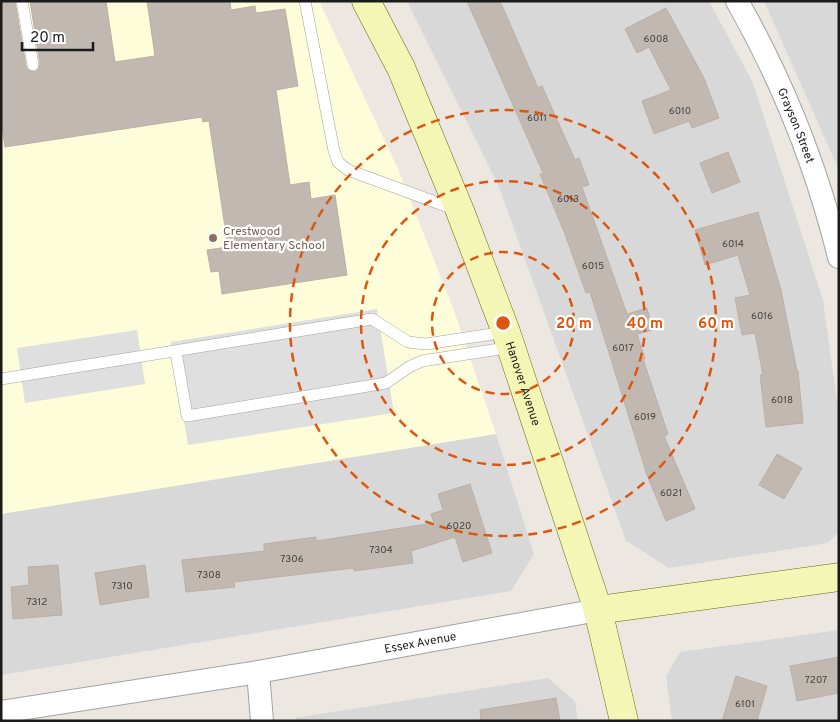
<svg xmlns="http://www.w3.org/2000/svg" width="840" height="722" font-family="Overpass,sans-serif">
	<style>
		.residential { fill: #d9d8d8 }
		.education { fill: #fdfdd9 }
		.parking { fill: #dfdfdf }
		.building { fill: #c1b8b1; stroke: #bdafa4 }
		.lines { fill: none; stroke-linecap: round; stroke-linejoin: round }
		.lane-casing { stroke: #a2a2a2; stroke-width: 12 }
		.street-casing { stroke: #a2a2a2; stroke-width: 24 }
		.secondary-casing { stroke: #626b09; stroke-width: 29 }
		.lane { stroke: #fff; stroke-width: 11 }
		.street { stroke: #fff; stroke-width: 22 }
		.secondary { stroke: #f4f6b5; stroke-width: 28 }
		.ring { fill: none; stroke: #de560d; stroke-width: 2.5; stroke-dasharray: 9 6 }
		.education-dot { fill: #8d6e63; stroke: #fff; stroke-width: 2 }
		.labels { text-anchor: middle; stroke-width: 4.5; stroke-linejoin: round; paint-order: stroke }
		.number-label { font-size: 10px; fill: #444240 }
		.street-label { font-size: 12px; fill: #1b1b1b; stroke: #fff }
		.education-label { font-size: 12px; fill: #785e54; stroke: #fff; text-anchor: start }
		.centre { fill: #de560d; stroke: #fff; stroke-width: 2.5 }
		.ring-label { font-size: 15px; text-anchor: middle; font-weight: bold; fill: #de560d; stroke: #fff; stroke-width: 4.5; stroke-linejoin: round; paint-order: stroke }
	</style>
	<rect width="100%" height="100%" fill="#ece8e1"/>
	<g class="residential">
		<polygon points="407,1 709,1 753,83 823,300 839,416 839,532 828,543 669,568 626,541 499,187"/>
		<polygon points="764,1 839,1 839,170"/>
		<polygon points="496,434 534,554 511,591 1,675 1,514"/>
		<polygon points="839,630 839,721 672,721 666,676 680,652"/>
		<polygon points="548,678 575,701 578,721 295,721 295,718"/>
	</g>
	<polygon class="education" points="1,1 319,1 398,169 453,308 496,434 1,514"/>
	<g class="parking">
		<polygon points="377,309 394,413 188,445 171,342"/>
		<polygon points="137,330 145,384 25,403 17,348"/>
	</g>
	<g class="building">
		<polygon points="1,1 15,1 26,66 28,70 34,72 38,70 40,64 30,1 106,1 115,62 155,56 147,1 230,1 231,10 255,6 256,13 285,9 298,86 276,90 290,185 309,182 311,199 335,195 347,275 222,294 219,271 211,272 207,250 228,247 209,121 203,122 202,117 5,147 1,120"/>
		<polygon points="467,1 500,1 538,88 542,86 575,160 579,158 589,185 582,187 627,314 647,308 653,330 637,334 645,359 643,359 668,434 664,436 695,509 666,521 647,475 590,292 586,293 565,234 540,174 543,173"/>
		<polygon points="666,8 704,78 719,118 692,128 689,121 654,134 642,101 671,90 649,47 637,53 625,29"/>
		<polygon points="728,152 740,182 712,193 700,163"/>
		<polygon points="758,212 781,290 797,371 798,371 803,423 766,427 760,375 763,375 755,333 742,335 735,298 750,295 738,255 705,265 695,230"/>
		<polygon points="777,454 802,468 784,499 759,485"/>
		<polygon points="470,484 492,553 463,562 455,537 411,551 413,563 354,571 354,568 234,582 235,587 186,592 182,560 264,551 264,544 316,537 316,541 434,523 431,514 443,510 438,494"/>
		<polygon points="58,565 62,615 13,619 11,587 29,585 28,567"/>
		<polygon points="145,565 149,597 100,605 95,573"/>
		<polygon points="839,657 839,693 797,701 790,666"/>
		<polygon points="736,676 767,686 757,721 722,721"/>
		<polygon points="556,698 560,721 481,721 480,710"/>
	</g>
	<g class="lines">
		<g class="lane-casing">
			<g id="lane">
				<polyline points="22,1 33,65"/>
				<polyline points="305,1 334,151 338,162 348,170 457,210"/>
				<polyline points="176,352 187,416 386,383 409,367 422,361 512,347"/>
				<polyline points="1,379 372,319 408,342 426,344 506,332"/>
			</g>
		</g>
		<g class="street-casing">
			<g id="street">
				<path id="s1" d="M737 1C782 80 817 168 839 257"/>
				<polyline points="258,672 262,721"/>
				<path id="s2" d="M1 712 258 672 598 610"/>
			</g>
		</g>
		<g class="secondary-casing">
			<g id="secondary">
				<path id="s3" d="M366 1 401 68 460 211 506 332 598 610 624 721"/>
				<polyline points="598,610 839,577"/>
			</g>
		</g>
		<use href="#lane" class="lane"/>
		<use href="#street" class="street"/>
		<use href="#secondary" class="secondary"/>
	</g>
	<g class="ring">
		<circle cx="503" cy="323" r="71"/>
		<circle cx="503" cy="323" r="142"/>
		<circle cx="503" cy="323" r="213"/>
	</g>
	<circle class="education-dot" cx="213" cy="238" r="5"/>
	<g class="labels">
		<g class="number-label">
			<text x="656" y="42">6008</text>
			<text x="680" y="114">6010</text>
			<text x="537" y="121">6011</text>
			<text x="568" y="202">6013</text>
			<text x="733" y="247">6014</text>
			<text x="593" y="269">6015</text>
			<text x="762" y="319">6016</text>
			<text x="623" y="351">6017</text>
			<text x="782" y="403">6018</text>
			<text x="645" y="420">6019</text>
			<text x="671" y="496">6021</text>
			<text x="459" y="529">6020</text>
			<text x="381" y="553">7304</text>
			<text x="292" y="562">7306</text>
			<text x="209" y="578">7308</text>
			<text x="122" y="589">7310</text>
			<text x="37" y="605">7312</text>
			<text x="816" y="683">7207</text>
			<text x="745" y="707">6101</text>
		</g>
		<g class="street-label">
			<text dy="4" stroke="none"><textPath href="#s1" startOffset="138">Grayson Street</textPath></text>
			<text dy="4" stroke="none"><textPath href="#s3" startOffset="414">Hanover Avenue</textPath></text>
			<text dy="4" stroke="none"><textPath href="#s2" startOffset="425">Essex Avenue</textPath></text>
		</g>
		<g class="education-label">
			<text x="223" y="235">Crestwood<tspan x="223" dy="14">Elementary School</tspan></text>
		</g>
	</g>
	<circle cx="503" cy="323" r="8" class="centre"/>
	<g class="ring-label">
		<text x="574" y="328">20 m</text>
		<text x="645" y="328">40 m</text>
		<text x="716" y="328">60 m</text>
	</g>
	<rect width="840" height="722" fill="none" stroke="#1b1b1b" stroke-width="5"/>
	<path d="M22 42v8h71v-8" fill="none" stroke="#1b1b1b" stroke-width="2.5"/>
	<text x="30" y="42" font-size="15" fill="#1b1b1b" stroke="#ffffff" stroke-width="4" paint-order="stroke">20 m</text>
</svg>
